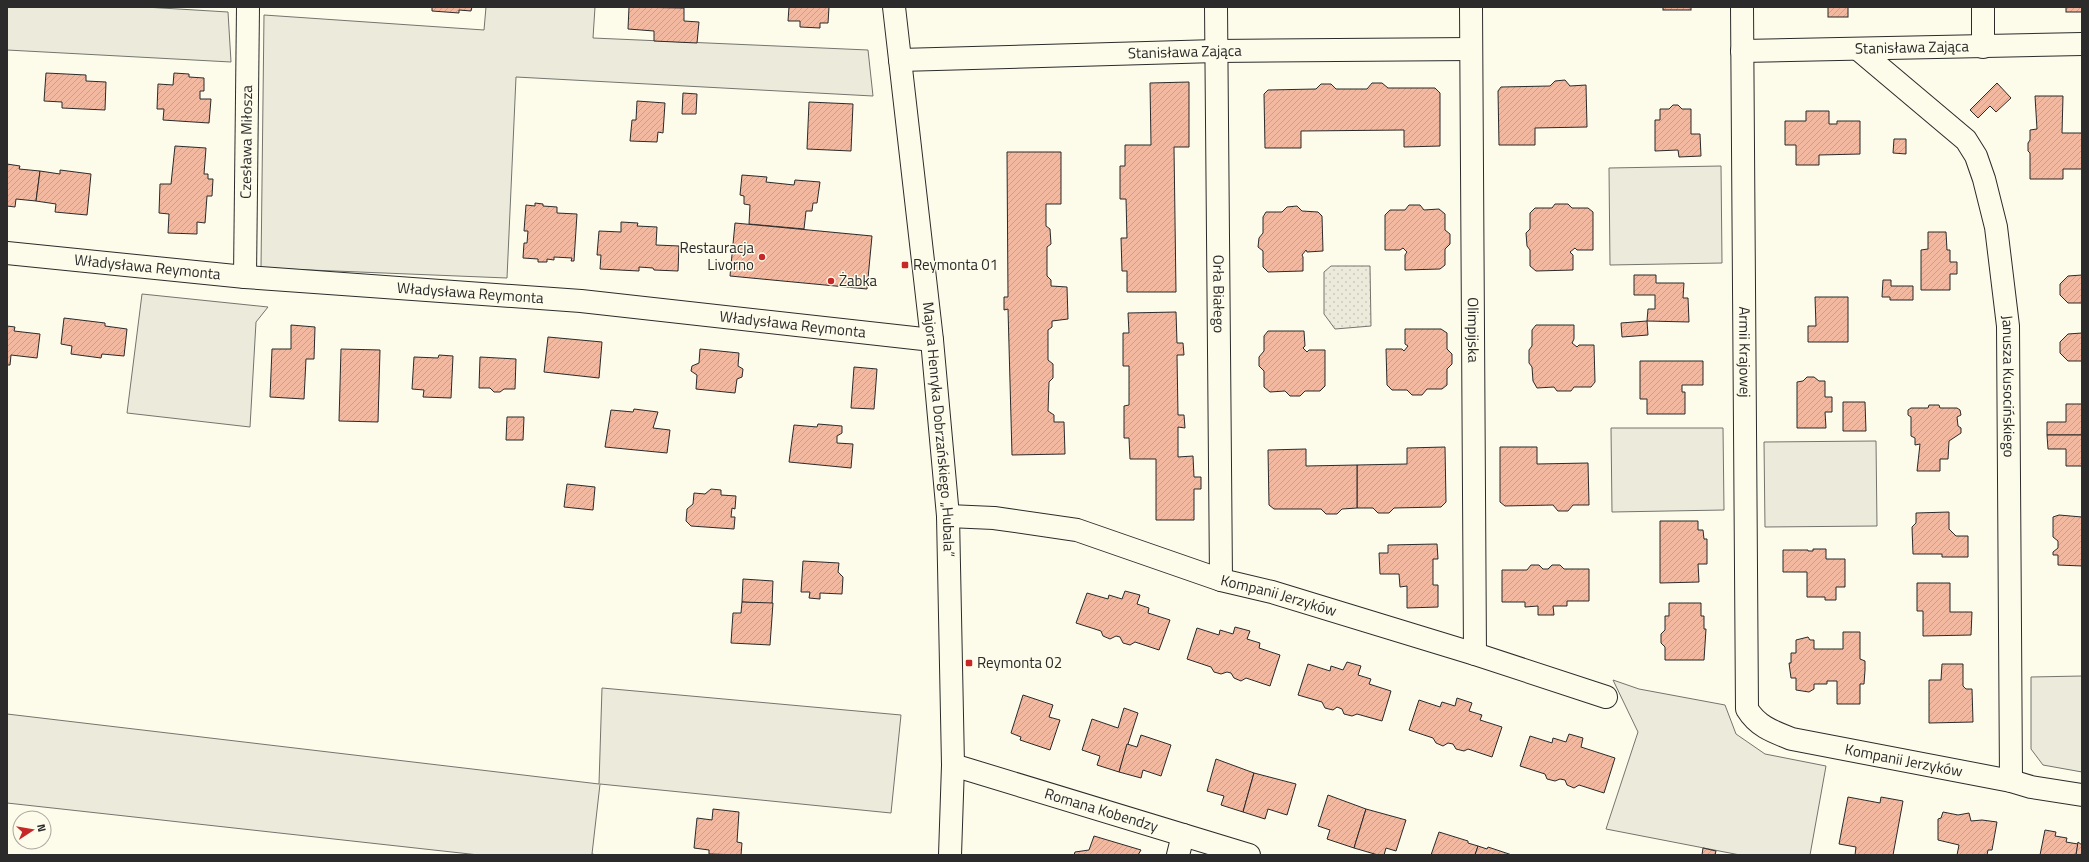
<svg xmlns="http://www.w3.org/2000/svg" width="2089" height="862" font-family="'Titillium Web',sans-serif">
	<style>
		.green { fill: #ecebdb; stroke: #74746e }
		.park { fill: url(#park-dots); stroke: #74746e }
		.building { fill: url(#building-hatch); stroke: #2b2b2b }
		.lines { fill: none; stroke-linecap: round; stroke-linejoin: round }
		.minor-casing { stroke: #2b2b2b; stroke-width: 24 }
		.minor { stroke: #fdfbea; stroke-width: 22 }
		.poi-dot { fill: #c62828; stroke: #fdfbea; stroke-width: 1.5 }
		.labels { text-anchor: middle; stroke-width: 3; stroke-linejoin: round; paint-order: stroke }
		.street-label { font-size: 15px; fill: #2b2b2b; stroke: #fdfbea }
		.poi-label { font-size: 15px; fill: #2b2b2b; stroke: #fdfbea; text-anchor: start }
	</style>
	<defs>
		<pattern id="park-dots" width="8" height="8" patternUnits="userSpaceOnUse"><rect width="8" height="8" fill="#ecebdb"/><path d="M2 2h.1M6 6h.1" fill="none" stroke="#cbcabc" stroke-width="1.8" stroke-linecap="round"/></pattern>
		<pattern id="building-hatch" width="6" height="6" patternUnits="userSpaceOnUse"><rect width="6" height="6" fill="#f2b8a0"/><path d="M-1 1l2-2M0 6l6-6M5 7l2-2" fill="none" stroke="#d09e8a"/></pattern>
	</defs>
	<rect width="100%" height="100%" fill="#fdfbea"/>
	<g class="green">
		<polygon points="7,7 145,7 228,12 231,62 7,50"/>
		<polygon points="486,7 595,7 593,38 868,50 873,96 516,77 507,278 261,268 264,15 484,30"/>
		<polygon points="1721,166 1722,263 1610,265 1609,168"/>
		<polygon points="142,294 268,307 256,322 250,427 127,413"/>
		<polygon points="1611,428 1723,428 1724,510 1612,512"/>
		<polygon points="1876,441 1877,526 1765,527 1764,442"/>
		<polygon points="2082,676 2082,772 2043,765 2031,749 2031,677"/>
		<polygon points="1613,680 1639,689 1725,705 1736,734 1765,754 1826,766 1810,855 1740,855 1606,829 1638,732"/>
		<polygon points="602,688 901,715 891,813 600,784 592,854 597,855 479,855 7,803 7,714 599,784"/>
	</g>
	<polygon class="park" points="1331,266 1370,266 1371,326 1335,329 1324,314 1324,272"/>
	<g class="building">
		<polygon points="432,7 472,7 471,11 459,10 459,13 432,11"/>
		<polygon points="629,7 684,8 684,21 699,22 697,43 654,41 654,31 628,29"/>
		<polygon points="789,7 829,7 828,23 820,23 820,28 800,27 800,21 788,21"/>
		<rect x="1663" y="7" width="28" height="3"/>
		<rect x="1828" y="7" width="20" height="10"/>
		<rect x="2066" y="7" width="16" height="5"/>
		<polygon points="46,73 86,75 86,81 106,82 105,110 62,108 62,102 44,101"/>
		<polygon points="174,73 189,74 189,77 204,78 204,91 200,91 200,99 211,99 209,123 163,120 164,109 157,109 158,84 173,85"/>
		<polygon points="1565,80 1570,86 1586,85 1587,127 1535,128 1535,145 1499,145 1498,91 1501,87 1550,86 1555,81"/>
		<polygon points="1189,82 1189,147 1174,147 1176,292 1127,292 1127,271 1122,271 1121,238 1127,238 1126,199 1120,199 1120,166 1125,166 1125,145 1151,145 1150,83"/>
		<polygon points="1372,83 1382,83 1388,88 1435,88 1440,93 1440,146 1404,147 1404,130 1301,131 1301,148 1265,148 1264,94 1268,90 1316,89 1321,84 1331,84 1336,89 1367,89"/>
		<polygon points="1997,83 2011,98 1996,112 1990,106 1978,118 1970,110"/>
		<polygon points="683,93 697,94 696,114 682,114"/>
		<polygon points="2035,96 2063,96 2062,133 2082,133 2082,169 2063,169 2063,179 2030,179 2030,153 2028,151 2028,143 2030,140 2030,130 2037,129"/>
		<polygon points="637,101 665,103 663,133 658,132 657,142 630,141 632,120 636,120"/>
		<polygon points="809,102 853,104 851,151 807,149"/>
		<polygon points="1673,105 1678,105 1682,109 1691,109 1691,134 1700,134 1701,156 1679,157 1678,150 1655,151 1655,120 1660,120 1660,109 1669,109"/>
		<polygon points="1806,111 1829,111 1829,124 1837,124 1837,121 1860,121 1860,154 1819,155 1819,165 1796,165 1796,145 1785,145 1785,121 1806,121"/>
		<polygon points="1894,139 1906,139 1906,154 1893,153"/>
		<polygon points="175,146 206,148 204,174 208,174 208,179 213,179 212,196 207,196 205,223 197,222 197,234 168,233 169,214 159,213 160,184 171,184"/>
		<polygon points="1007,152 1061,152 1061,204 1046,204 1046,226 1050,229 1051,244 1047,247 1047,276 1051,280 1051,286 1067,287 1068,319 1052,321 1052,327 1048,330 1048,360 1053,364 1053,378 1049,382 1048,411 1054,415 1054,422 1064,422 1065,454 1012,455 1008,309 1004,310 1004,297 1008,297"/>
		<polygon points="7,164 20,166 19,169 40,171 36,201 16,199 15,207 7,206"/>
		<polygon points="60,170 91,174 87,215 55,212 56,204 36,201 40,171 60,174"/>
		<polygon points="742,175 767,177 766,182 794,185 795,180 820,182 817,203 813,203 812,211 806,211 804,229 749,224 750,205 744,204 744,196 740,195"/>
		<polygon points="535,203 543,204 543,206 557,207 557,213 577,214 574,261 571,261 572,258 554,257 554,260 547,259 547,262 538,262 538,259 523,258 524,243 527,243 528,231 524,231 526,205 535,206"/>
		<polygon points="1555,204 1568,204 1572,208 1588,208 1593,212 1593,250 1577,250 1575,248 1570,252 1573,255 1573,270 1536,271 1530,266 1530,250 1527,246 1526,233 1530,229 1530,213 1535,208 1552,208"/>
		<polygon points="1409,205 1420,205 1424,210 1439,209 1445,214 1445,230 1450,234 1450,244 1445,249 1445,265 1440,269 1405,270 1405,255 1407,252 1403,248 1400,250 1385,250 1385,215 1390,210 1405,210"/>
		<polygon points="1297,206 1302,211 1318,212 1322,216 1323,251 1307,252 1306,250 1302,255 1303,257 1303,271 1268,272 1263,267 1263,251 1258,247 1259,238 1263,233 1263,217 1266,212 1282,212 1287,207"/>
		<polygon points="621,222 638,223 637,226 657,227 656,245 679,246 678,271 654,270 653,268 639,267 639,271 600,269 601,255 597,255 599,231 621,232"/>
		<polygon points="735,223 872,236 867,289 730,276"/>
		<polygon points="1928,232 1946,232 1947,250 1950,250 1950,262 1957,262 1957,274 1950,274 1950,290 1921,290 1921,250 1928,249"/>
		<polygon points="1634,275 1656,275 1656,283 1684,283 1683,298 1688,298 1689,322 1647,321 1648,309 1655,309 1655,295 1634,295"/>
		<polygon points="2082,275 2082,303 2068,303 2060,295 2060,284 2068,276"/>
		<polygon points="1883,280 1891,280 1891,286 1913,286 1913,300 1890,300 1890,297 1882,297"/>
		<polygon points="1815,297 1848,297 1848,342 1808,342 1808,326 1816,326"/>
		<polygon points="1176,312 1177,343 1183,343 1184,355 1177,355 1178,415 1184,415 1185,428 1178,427 1178,457 1193,456 1194,477 1201,477 1201,489 1194,489 1194,520 1156,520 1156,459 1130,459 1129,438 1124,438 1124,406 1129,405 1129,366 1123,366 1123,333 1129,333 1128,313"/>
		<polygon points="64,318 105,323 105,326 127,329 124,356 102,354 101,358 71,354 72,346 61,344"/>
		<polygon points="1647,321 1648,335 1622,337 1621,323"/>
		<polygon points="291,325 315,327 314,359 306,359 304,399 270,397 272,349 291,349"/>
		<polygon points="1536,325 1574,325 1574,339 1572,343 1577,347 1579,345 1594,345 1595,382 1591,387 1574,387 1571,391 1557,391 1554,387 1537,388 1533,381 1532,367 1529,363 1529,350 1532,346 1532,330"/>
		<polygon points="7,326 15,327 14,331 40,334 37,358 11,355 10,365 7,365"/>
		<polygon points="1405,329 1441,329 1447,333 1447,349 1452,354 1452,364 1447,369 1447,385 1442,389 1427,389 1422,395 1412,395 1407,390 1392,390 1387,385 1386,349 1402,349 1404,351 1408,346 1405,344"/>
		<polygon points="1268,331 1304,331 1305,346 1303,348 1307,352 1309,350 1325,350 1325,386 1320,391 1305,391 1300,396 1290,396 1285,391 1270,392 1264,387 1264,371 1259,366 1259,357 1264,351 1264,336"/>
		<polygon points="2082,333 2082,361 2068,361 2060,353 2060,342 2068,334"/>
		<polygon points="548,337 602,342 599,378 544,372"/>
		<polygon points="341,349 380,350 378,422 339,421"/>
		<polygon points="700,349 739,353 738,366 743,369 742,377 737,379 735,393 696,389 697,375 691,371 692,366 699,363"/>
		<polygon points="439,355 453,356 451,398 423,397 424,390 412,389 414,357 438,358"/>
		<polygon points="480,357 516,359 515,389 504,389 500,392 494,392 490,388 479,388"/>
		<polygon points="1640,361 1703,361 1703,385 1682,385 1682,392 1685,392 1685,414 1647,414 1647,399 1640,399"/>
		<polygon points="854,367 877,369 874,409 851,408"/>
		<polygon points="1807,377 1814,377 1819,381 1825,381 1825,397 1832,397 1832,412 1825,412 1826,428 1797,428 1797,382 1803,381"/>
		<polygon points="1843,402 1865,402 1866,431 1843,431"/>
		<polygon points="2066,404 2082,404 2082,435 2047,435 2047,422 2066,422"/>
		<polygon points="1929,405 1939,405 1940,408 1957,408 1960,410 1961,415 1957,417 1958,426 1961,428 1961,433 1949,441 1948,459 1940,459 1940,471 1917,471 1920,444 1915,445 1915,438 1911,436 1911,417 1908,415 1908,410 1911,408 1928,408"/>
		<polygon points="634,409 658,412 653,428 670,430 667,453 605,447 611,410 633,412"/>
		<polygon points="507,417 524,417 523,440 506,440"/>
		<polygon points="818,424 842,426 842,433 837,436 837,443 853,444 851,468 789,462 794,425 817,427"/>
		<polygon points="2047,435 2082,435 2082,466 2066,466 2066,449 2048,449"/>
		<polygon points="1445,447 1446,502 1441,507 1394,508 1389,513 1378,513 1373,508 1357,508 1357,465 1407,464 1407,448"/>
		<polygon points="1500,447 1537,447 1537,464 1588,463 1589,505 1573,505 1568,511 1558,511 1553,505 1505,506 1500,502"/>
		<polygon points="1306,449 1306,466 1357,465 1357,508 1342,509 1337,514 1326,514 1321,509 1274,509 1269,505 1268,450"/>
		<polygon points="567,484 595,487 593,510 564,507"/>
		<polygon points="711,489 721,490 721,495 736,496 735,509 732,508 731,517 735,517 734,529 691,526 686,521 687,509 693,504 694,493 705,494"/>
		<polygon points="1949,512 1949,529 1956,536 1968,536 1968,557 1942,557 1942,554 1913,554 1912,527 1916,523 1916,513"/>
		<polygon points="2059,515 2082,517 2082,566 2058,565 2058,555 2053,555 2053,552 2058,548 2058,541 2053,537 2053,517"/>
		<polygon points="1660,521 1698,521 1698,530 1703,530 1704,539 1707,539 1707,564 1698,564 1699,582 1660,583"/>
		<polygon points="1437,544 1438,559 1433,559 1433,585 1438,585 1438,607 1407,608 1407,586 1400,587 1399,574 1380,574 1379,553 1388,553 1388,545"/>
		<polygon points="1813,549 1826,549 1826,559 1845,559 1845,587 1836,587 1836,600 1825,600 1825,597 1807,597 1807,572 1783,572 1783,550 1808,550 1808,551 1813,551"/>
		<polygon points="803,561 839,563 838,572 843,577 842,594 820,593 820,599 809,598 810,592 801,592"/>
		<polygon points="1531,565 1539,565 1543,569 1548,569 1552,565 1560,565 1564,569 1589,569 1589,601 1567,601 1567,606 1553,606 1554,615 1538,615 1538,606 1525,607 1525,602 1502,602 1502,570 1527,570"/>
		<polygon points="743,579 773,581 772,604 742,602"/>
		<polygon points="1917,583 1950,583 1950,612 1972,612 1971,635 1923,636 1923,611 1917,611"/>
		<polygon points="1125,591 1140,595 1137,604 1149,608 1148,613 1170,620 1159,650 1135,642 1130,645 1123,643 1120,637 1116,636 1110,639 1103,636 1101,631 1076,623 1087,593 1108,599 1109,595 1122,599"/>
		<polygon points="742,602 773,603 770,645 731,643 733,613 741,613"/>
		<polygon points="1669,603 1701,603 1701,616 1704,616 1704,629 1706,629 1704,660 1665,660 1665,647 1661,643 1661,634 1665,630 1665,616 1669,616"/>
		<polygon points="1235,627 1250,631 1247,639 1260,643 1259,648 1280,655 1270,686 1246,678 1241,681 1234,678 1231,673 1227,672 1221,674 1214,672 1211,667 1187,659 1197,628 1219,635 1220,630 1233,634"/>
		<polygon points="1843,632 1860,632 1860,659 1865,661 1865,670 1864,684 1860,684 1860,704 1837,704 1837,681 1827,681 1827,684 1814,684 1814,689 1809,692 1796,690 1796,678 1791,678 1789,663 1791,663 1791,653 1796,653 1796,640 1808,637 1810,640 1814,640 1814,649 1843,649"/>
		<polygon points="1347,662 1361,666 1358,675 1371,679 1369,684 1391,691 1382,721 1357,714 1352,716 1344,714 1342,709 1337,707 1333,710 1325,708 1322,702 1298,695 1308,664 1330,671 1331,666 1343,670"/>
		<polygon points="1942,664 1963,664 1963,686 1966,689 1972,689 1973,722 1929,723 1929,680 1941,680"/>
		<polygon points="1023,695 1053,705 1049,717 1060,720 1050,750 1020,740 1021,737 1011,733"/>
		<polygon points="1457,698 1472,703 1469,711 1482,715 1480,720 1502,727 1492,757 1468,749 1464,751 1456,749 1453,744 1448,743 1443,746 1436,743 1433,738 1409,730 1419,700 1440,707 1442,702 1455,706"/>
		<polygon points="1124,708 1138,713 1119,772 1097,765 1100,756 1082,750 1092,719 1118,728"/>
		<polygon points="1569,734 1583,738 1581,747 1615,758 1604,793 1579,785 1574,788 1567,785 1565,780 1560,779 1555,781 1547,779 1545,774 1520,766 1530,736 1552,743 1553,738 1566,742"/>
		<polygon points="1141,735 1171,745 1161,776 1143,770 1141,778 1119,772 1127,744 1137,747"/>
		<polygon points="1216,759 1254,773 1243,812 1221,805 1224,796 1207,791"/>
		<polygon points="1254,773 1296,784 1287,815 1268,809 1265,819 1243,812"/>
		<polygon points="1328,795 1366,809 1354,848 1327,839 1330,830 1318,826"/>
		<polygon points="1848,797 1880,803 1881,797 1903,801 1893,855 1855,855 1856,847 1839,844"/>
		<polygon points="713,809 739,812 737,842 742,843 741,855 709,854 709,850 694,848 697,818 712,820"/>
		<polygon points="1366,809 1406,820 1396,851 1386,848 1384,855 1378,855 1354,848"/>
		<polygon points="1943,812 1958,815 1969,813 1971,821 1982,820 1997,822 1992,850 1988,850 1987,855 1957,855 1959,845 1938,840 1938,819 1941,818"/>
		<polygon points="2045,830 2056,832 2055,836 2067,838 2066,842 2078,844 2076,855 2040,855"/>
		<polygon points="1439,832 1468,841 1468,843 1478,846 1475,855 1431,855"/>
		<polygon points="1094,836 1141,850 1138,855 1074,855 1075,852 1089,850"/>
		<polygon points="2078,842 2082,845 2082,855 2076,855"/>
		<polygon points="1478,846 1487,849 1488,847 1512,855 1475,855"/>
		<polygon points="1703,848 1716,851 1715,855 1702,855"/>
	</g>
	<g class="lines">
		<g class="minor-casing">
			<g id="minor">
				<path id="s1" d="M894 7 932 340 948 516 953 765 950 855"/>
				<path id="s2" d="M1216 7 1221 580"/>
				<path id="s3" d="M1471 7 1475 654"/>
				<path id="s4" d="M1742 7 1747 709C1758 727 1774 732 1792 739L2011 781 2031 787 2082 795"/>
				<polyline points="1983,47 1983,7"/>
				<path id="s5" d="M1858 49 1966 140 1976 156 1984 179 1996 227 2008 326 2011 781"/>
				<path id="s6" d="M1742 51 2082 44"/>
				<path id="s7" d="M900 60 1216 51 1471 49"/>
				<path id="s8" d="M7 253 245 277 581 301 932 340"/>
				<path id="s9" d="M245 277 248 7"/>
				<path id="s10" d="M948 516 994 518 1077 530 1221 580 1272 592 1475 654 1606 697"/>
				<path id="s11" d="M953 765 1249 855"/>
				<polyline points="1178,855 1183,835"/>
			</g>
		</g>
		<use href="#minor" class="minor"/>
	</g>
	<g class="poi-dot">
		<circle cx="762" cy="257" r="4"/>
		<rect x="901" y="261" width="8" height="8" rx="2"/>
		<circle cx="831" cy="281" r="4"/>
		<rect x="965" y="659" width="8" height="8" rx="2"/>
	</g>
	<g class="labels">
		<g class="street-label">
			<text dy="5" stroke="none"><textPath href="#s6" startOffset="170">Stanisława Zająca</textPath></text>
			<text dy="5" stroke="none"><textPath href="#s7" startOffset="285">Stanisława Zająca</textPath></text>
			<text dy="5" stroke="none"><textPath href="#s9" startOffset="135">Czesława Miłosza</textPath></text>
			<text dy="5" stroke="none"><textPath href="#s8" startOffset="141">Władysława Reymonta</textPath></text>
			<text dy="5" stroke="none"><textPath href="#s8" startOffset="465">Władysława Reymonta</textPath></text>
			<text dy="5" stroke="none"><textPath href="#s2" startOffset="287">Orła Białego</textPath></text>
			<text dy="5" stroke="none"><textPath href="#s8" startOffset="789">Władysława Reymonta</textPath></text>
			<text dy="5" stroke="none"><textPath href="#s3" startOffset="323">Olimpijska</textPath></text>
			<text dy="5" stroke="none"><textPath href="#s4" startOffset="345">Armii Krajowej</textPath></text>
			<text dy="5" stroke="none"><textPath href="#s5" startOffset="394">Janusza Kusocińskiego</textPath></text>
			<text dy="5" stroke="none"><textPath href="#s1" startOffset="425">Majora Henryka Dobrzańskiego „Hubala”</textPath></text>
			<text dy="5" stroke="none"><textPath href="#s10" startOffset="342">Kompanii Jerzyków</textPath></text>
			<text dy="5" stroke="none"><textPath href="#s4" startOffset="871">Kompanii Jerzyków</textPath></text>
			<text dy="5" stroke="none"><textPath href="#s11" startOffset="155">Romana Kobendzy</textPath></text>
		</g>
		<g class="poi-label">
			<text x="754" y="253" text-anchor="end">Restauracja<tspan x="754" dy="17">Livorno</tspan></text>
			<text x="913" y="270">Reymonta 01</text>
			<text x="839" y="286">Żabka</text>
			<text x="977" y="668">Reymonta 02</text>
		</g>
	</g>
	<rect width="2089" height="862" fill="none" stroke="#2b2b2b" stroke-width="16"/>
	<g transform="translate(32 830) rotate(78)"><circle r="19" fill="#fdfbea" stroke="#a9a89e"/>
	<path d="M0-3L7 15L0 10L-7 15Z" fill="#c62828"/>
	<text y="-6" font-size="11" font-weight="bold" text-anchor="middle" fill="#2b2b2b">N</text>
	</g>
</svg>
